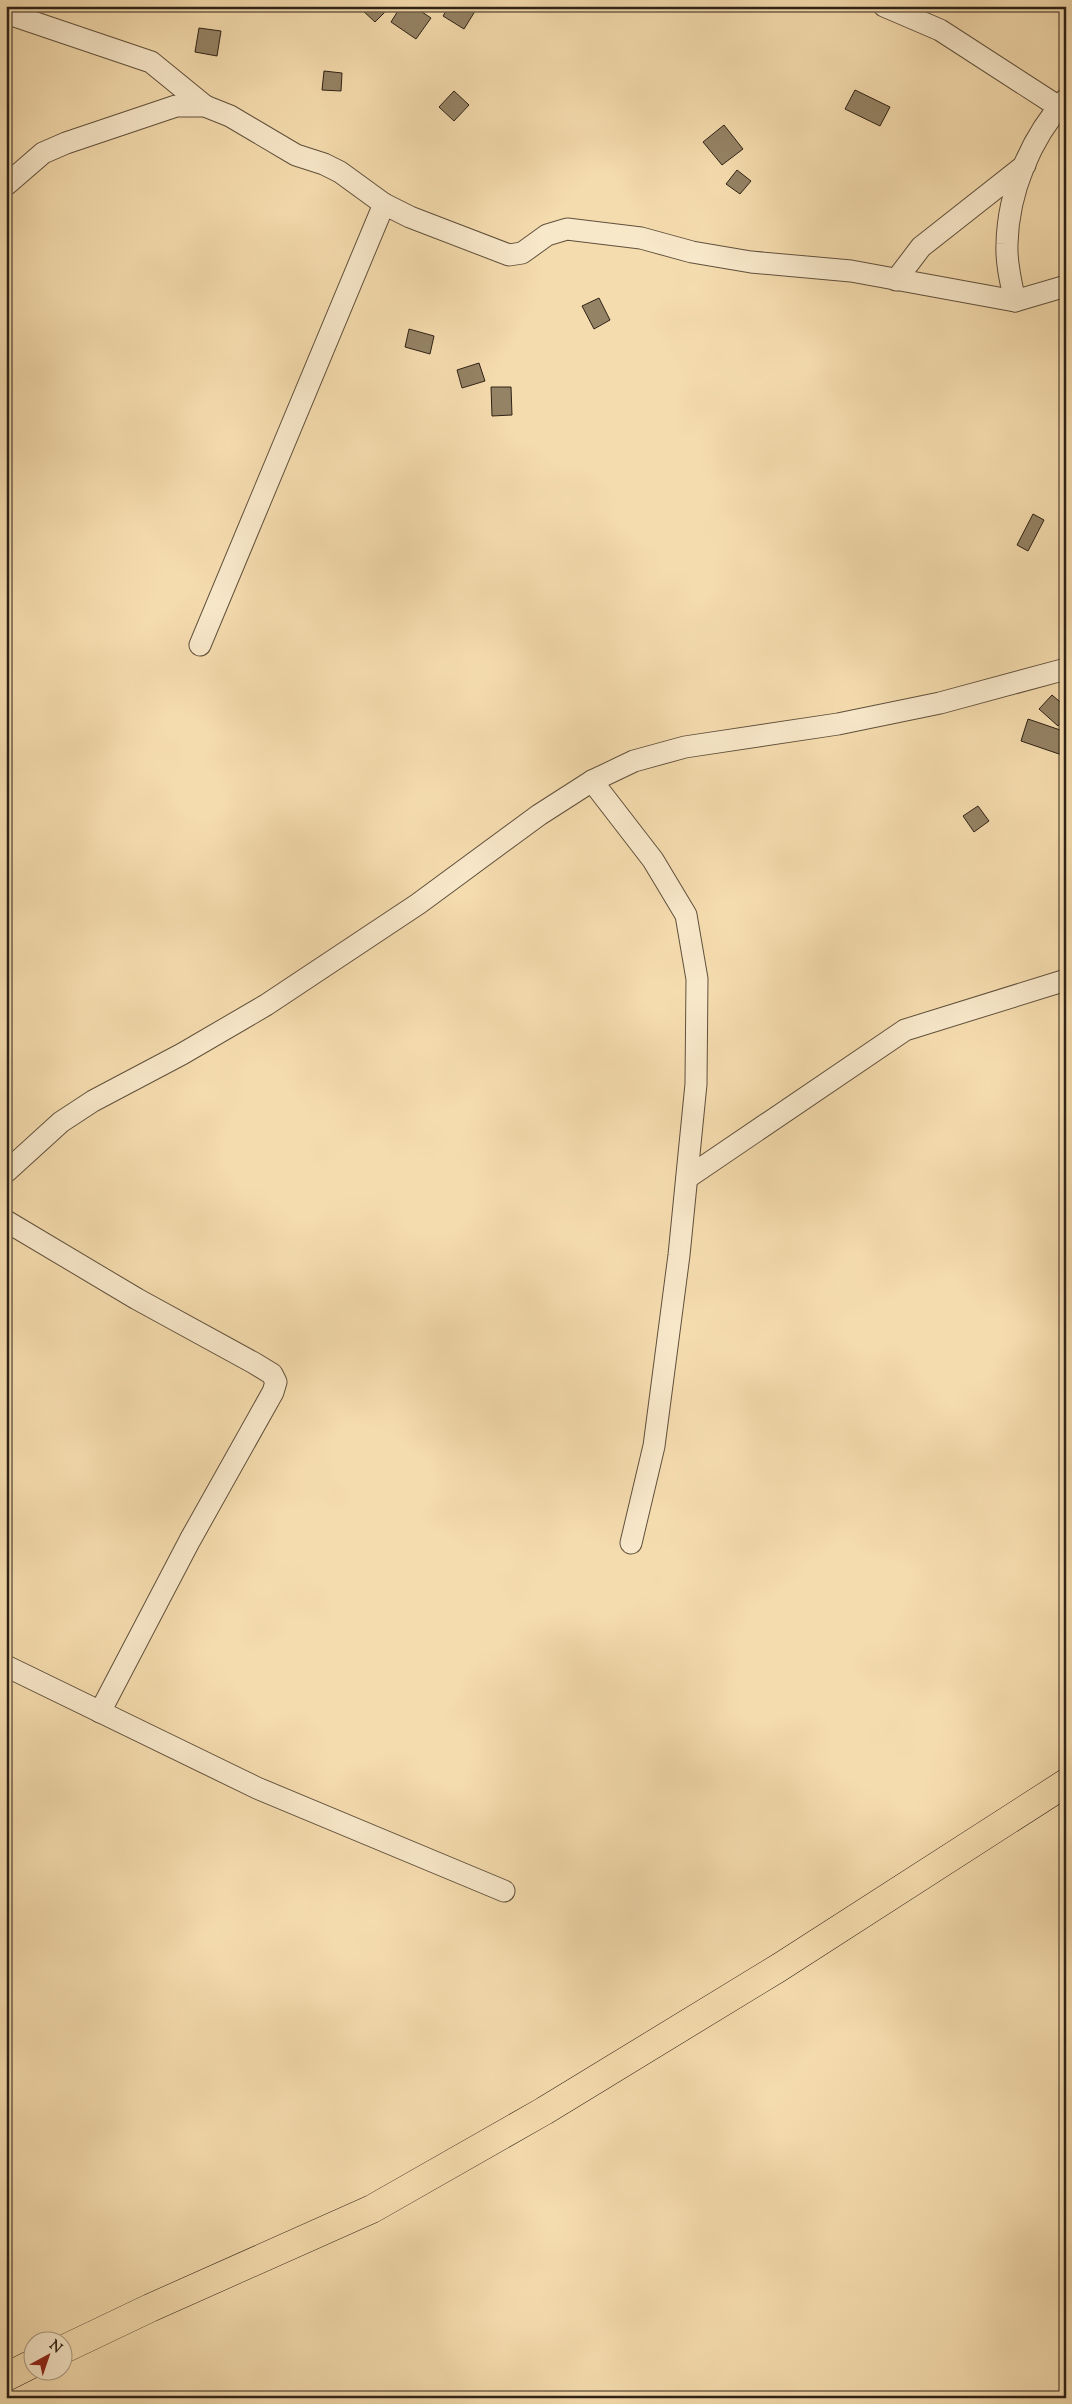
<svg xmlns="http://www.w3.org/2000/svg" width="1072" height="2404" font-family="'Sorts Mill Goudy',serif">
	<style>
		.building { fill: #958365; stroke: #2e2216 }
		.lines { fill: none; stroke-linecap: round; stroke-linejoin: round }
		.street-casing { stroke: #60503c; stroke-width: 23 }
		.primary-casing { stroke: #2e2216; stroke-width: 29 }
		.street { stroke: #f8e8ca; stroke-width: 21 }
		.primary { stroke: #f5dcae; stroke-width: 28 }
	</style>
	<rect width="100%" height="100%" fill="#f5dcae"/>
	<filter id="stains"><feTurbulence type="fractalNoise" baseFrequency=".004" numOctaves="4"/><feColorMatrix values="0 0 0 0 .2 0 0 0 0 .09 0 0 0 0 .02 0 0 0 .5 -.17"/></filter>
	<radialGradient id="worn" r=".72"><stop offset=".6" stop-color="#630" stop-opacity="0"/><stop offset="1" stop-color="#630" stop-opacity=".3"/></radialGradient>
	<g class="building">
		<polygon points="364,6 379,6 385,12 375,22 361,9"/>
		<polygon points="401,6 413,6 431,18 416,39 391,22"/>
		<polygon points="449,6 474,6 477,8 464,29 443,16"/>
		<polygon points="199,28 221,31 217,56 195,52"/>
		<polygon points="324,71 342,73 341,91 322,90"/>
		<polygon points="855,90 890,107 880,126 845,109"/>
		<polygon points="454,91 469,105 454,121 439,107"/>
		<polygon points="724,125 743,149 722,165 703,142"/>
		<polygon points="737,170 751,181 740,194 726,184"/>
		<polygon points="599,298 610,320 594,329 582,306"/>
		<polygon points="409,329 434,336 430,354 405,347"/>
		<polygon points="479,363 485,381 462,388 457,370"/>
		<polygon points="491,387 511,387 512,415 492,416"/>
		<polygon points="1033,514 1044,520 1028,551 1017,545"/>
		<polygon points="1052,695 1066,707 1066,718 1058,726 1039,709"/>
		<polygon points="1028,719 1066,732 1066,743 1062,755 1021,741"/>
		<polygon points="978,806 989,821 974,832 963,816"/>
	</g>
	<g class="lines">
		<g class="street-casing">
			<g id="street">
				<polyline points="884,6 940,30 1059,107"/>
				<polyline points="6,13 151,62 205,106"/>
				<polyline points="6,185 43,153 66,143 176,106 205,106 230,116 296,155 324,164 340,172 384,204 410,217 509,255 522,253 547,235 567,229 641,238 692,252 751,262 851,271 1015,301 1066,286"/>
				<polyline points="896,280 921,247 1025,165"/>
				<path d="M1015 301C1011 283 1006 263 1007 244 1008 192 1031 137 1066 99"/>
				<polyline points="200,645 384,204"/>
				<polyline points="592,781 653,860 686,915 697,979 696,1084 679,1255 654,1446 631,1543"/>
				<polyline points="6,1172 61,1122 93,1101 182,1054 266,1005 418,904 539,815 592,781 634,761 685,747 838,724 940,703 1066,669"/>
				<polyline points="687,1178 905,1030 1066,980"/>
				<polyline points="6,1221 137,1299 254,1363 272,1374 276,1382 273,1392 190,1540 100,1712"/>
				<polyline points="6,1666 257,1788 504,1891"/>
			</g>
		</g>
		<g class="primary-casing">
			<g id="primary">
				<polyline points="62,2350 150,2308 372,2209 544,2111 780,1967 1066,1783"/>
				<polyline points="6,2377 32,2364"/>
			</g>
		</g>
		<use href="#street" class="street"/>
		<use href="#primary" class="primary"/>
	</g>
	<rect width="1072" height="2404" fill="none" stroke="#f5dcae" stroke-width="25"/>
	<rect x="8" y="8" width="1057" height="2389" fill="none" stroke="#2e2216" stroke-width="2.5"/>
	<rect x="12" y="12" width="1047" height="2379" fill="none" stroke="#2e2216"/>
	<g transform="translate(48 2356) rotate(40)"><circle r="24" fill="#f8e8ca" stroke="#a79982"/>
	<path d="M0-4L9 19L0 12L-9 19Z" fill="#8f2418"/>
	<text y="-8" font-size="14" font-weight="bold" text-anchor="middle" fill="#2e2216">N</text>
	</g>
	<rect width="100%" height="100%" filter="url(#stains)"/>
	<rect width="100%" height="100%" fill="url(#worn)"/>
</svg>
